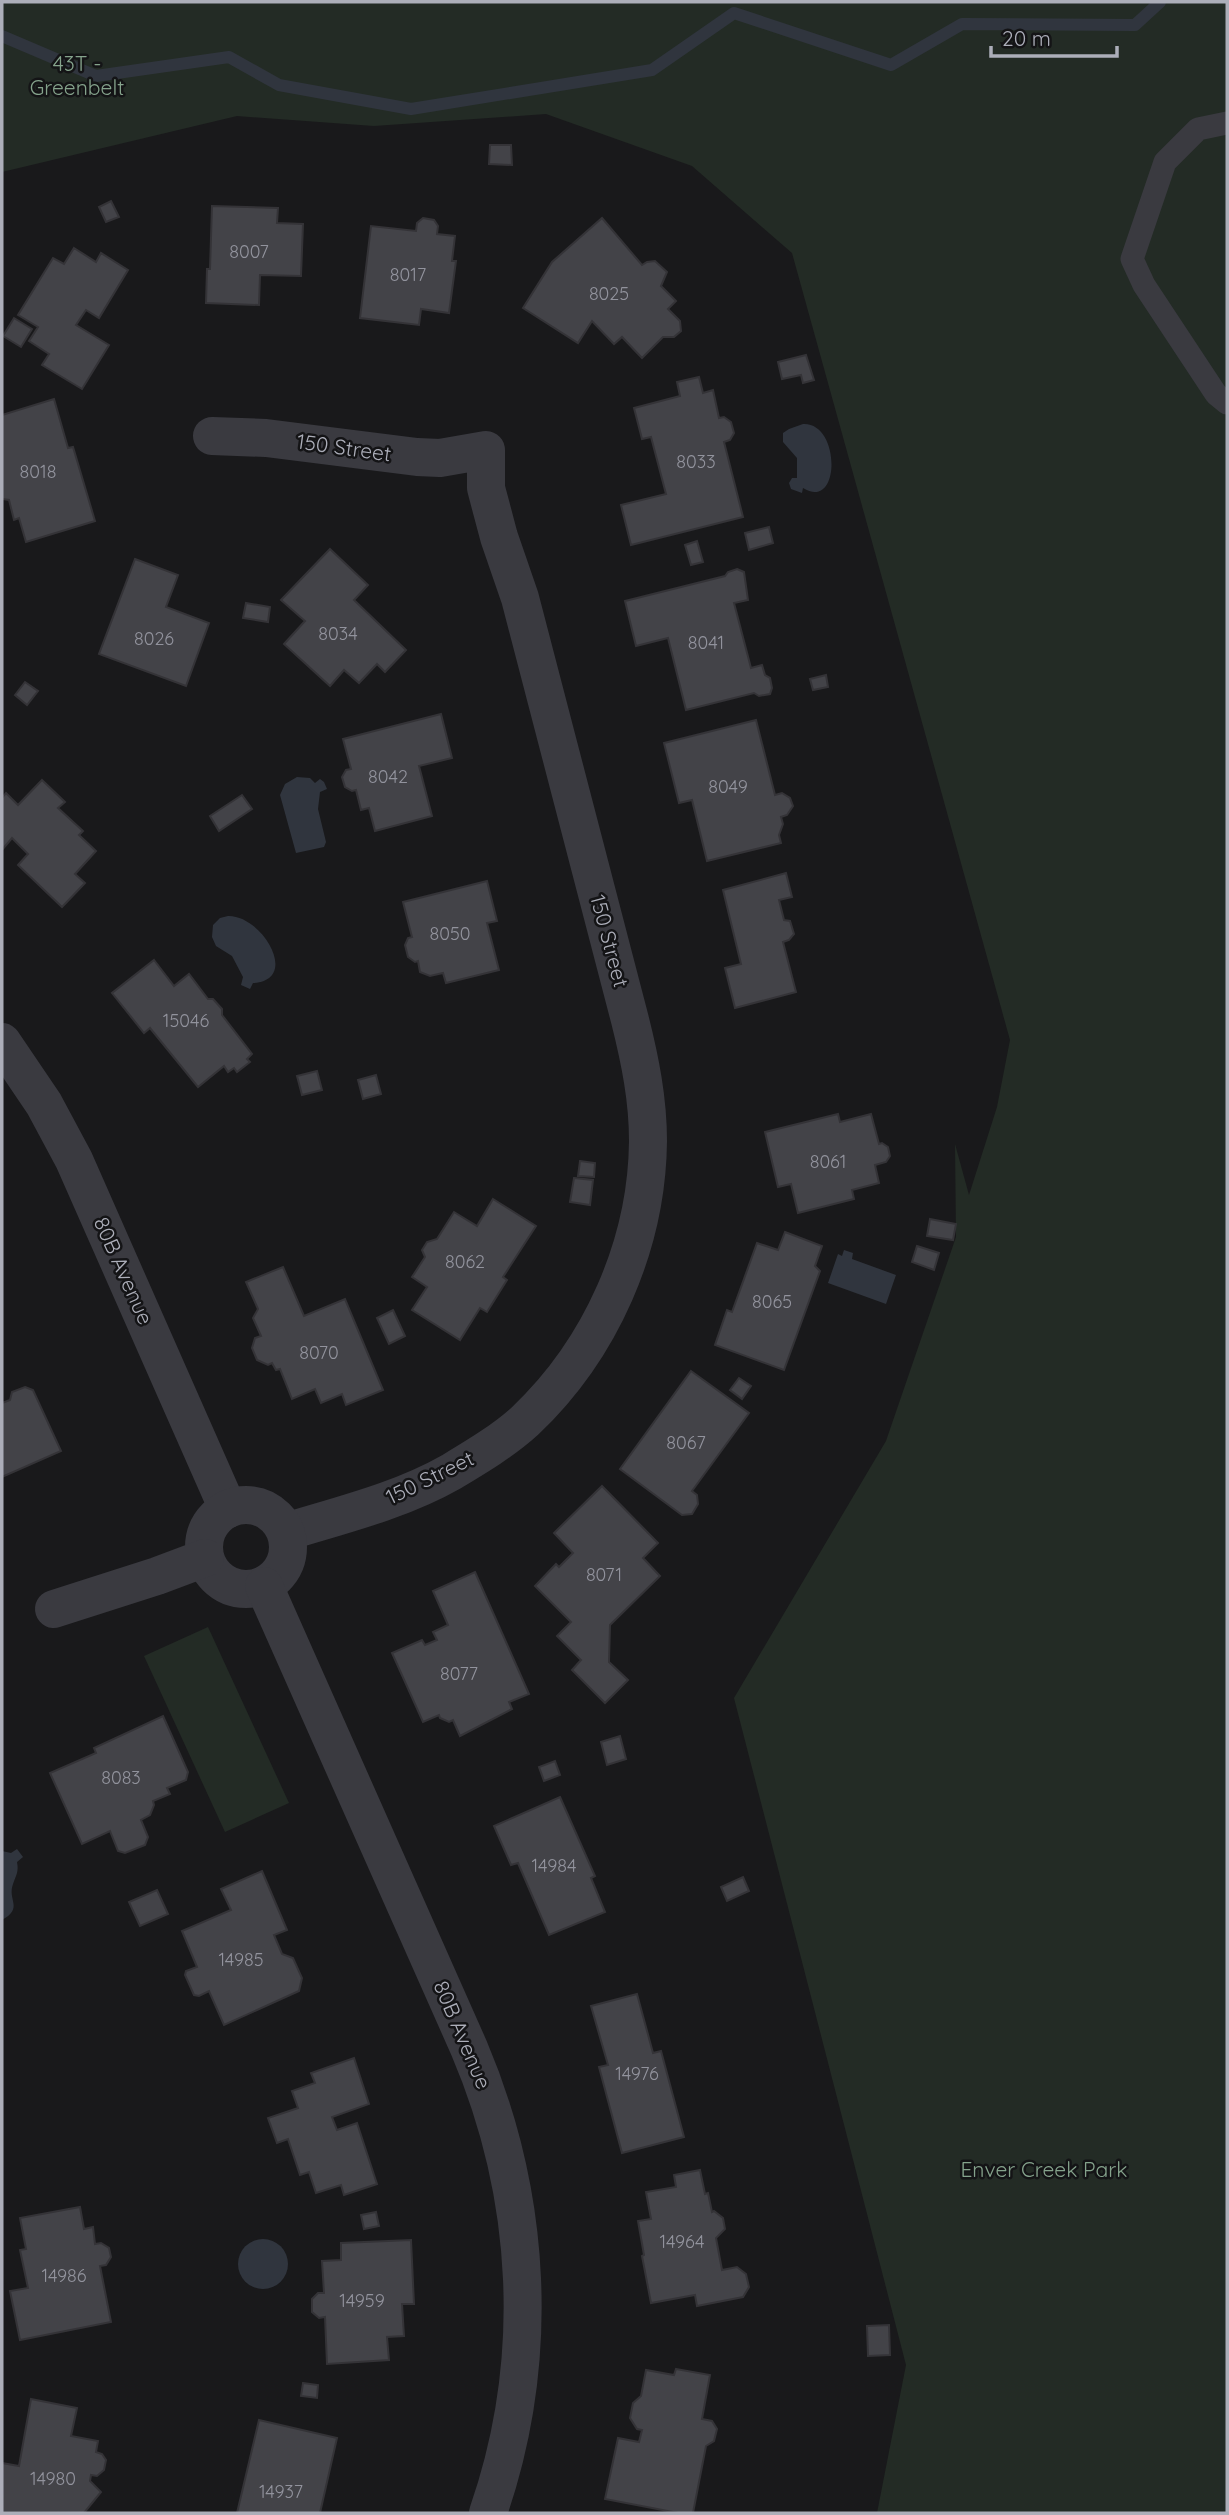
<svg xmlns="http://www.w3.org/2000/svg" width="1229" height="2515" font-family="Quicksand,sans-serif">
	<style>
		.green { fill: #232b25 }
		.water { fill: #30353e }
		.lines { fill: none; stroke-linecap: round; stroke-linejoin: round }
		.stream { stroke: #30353e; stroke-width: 12 }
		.building { fill: #434348; stroke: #343337; stroke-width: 2 }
		.lane { stroke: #3a3a40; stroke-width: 23 }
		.street { stroke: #3a3a40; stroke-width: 38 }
		.labels { text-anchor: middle; stroke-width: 5; stroke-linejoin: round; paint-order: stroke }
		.number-label { font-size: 18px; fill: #92939d }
		.park-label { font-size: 21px; fill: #85a38c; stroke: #141416 }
		.street-label { font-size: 21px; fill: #acaeb9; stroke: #141416 }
	</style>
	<rect width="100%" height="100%" fill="#19191b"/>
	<g class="green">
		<polygon points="2,2 1227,2 1227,2513 877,2513 906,2365 734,1698 886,1441 956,1237 955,1144 969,1195 997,1107 1010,1040 792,253 692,166 546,114 374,126 237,116 2,172"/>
		<polygon points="208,1627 289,1803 225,1832 144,1656"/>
	</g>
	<g class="water">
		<path d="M803 424C841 422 841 512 803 488L802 493 791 489 789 483 792 478H797V458L783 442V433L789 429Z"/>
		<polygon points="297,777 310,778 315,783 320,779 324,782 327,789 320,792 318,809 326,842 324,847 296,853 280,795 285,784"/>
		<path d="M228 916C262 915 301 980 253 983L250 989 241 985 243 977 232 956 216 946 212 937 213 925 220 918Z"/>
		<polygon points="844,1250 853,1253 852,1259 896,1275 886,1304 828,1283 838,1254 842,1256"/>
		<path d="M17 1849 23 1857 17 1862C19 1872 16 1875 13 1884 7 1900 24 1908 2 1920V1851L11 1853Z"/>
		<circle cx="263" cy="2264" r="25"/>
	</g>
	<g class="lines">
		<polyline class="stream" points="2,36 96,76 229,57 279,85 411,109 652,70 734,13 891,65 962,24 1135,25 1160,2"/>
	</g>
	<g class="building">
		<polygon points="490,145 511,145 512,165 489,164"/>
		<polygon points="111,201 119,217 106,222 99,207"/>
		<polygon points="212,206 278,208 277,223 303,224 301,276 260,275 259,305 206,303 207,269 210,269"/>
		<polygon points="423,218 434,220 438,226 437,234 455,236 452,261 456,261 449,313 421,309 419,325 360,318 371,226 416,231 417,223"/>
		<polygon points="602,218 642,265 647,262 655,261 667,272 661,286 676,301 668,309 680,321 681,331 674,337 663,337 642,358 622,337 614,344 592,321 578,343 523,308 552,262"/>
		<polygon points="74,248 96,262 101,253 128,270 99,318 86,310 76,325 109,345 82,389 42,365 49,354 29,341 38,327 18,315 53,258 64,264"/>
		<polygon points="14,318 32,329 21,347 3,336"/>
		<polygon points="806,355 814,380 803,383 801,375 782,379 778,362"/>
		<polygon points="699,377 703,393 713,390 719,418 724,417 731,422 734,433 730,440 724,442 743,517 631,545 621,505 666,494 651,437 642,439 634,408 680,396 677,382"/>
		<polygon points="54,399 68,448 73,447 95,521 26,542 19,518 14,520 9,500 2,499 2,415"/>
		<polygon points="769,527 773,543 749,550 745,533"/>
		<polygon points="697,541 703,562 691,565 685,545"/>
		<polygon points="330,549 368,585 354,600 406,650 385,672 377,664 359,683 344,670 330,686 284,644 305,621 281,600"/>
		<polygon points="135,559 178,575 166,607 209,623 186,686 99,654"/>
		<polygon points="737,569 744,572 748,600 734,603 751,668 762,665 765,675 770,678 772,688 770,694 759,696 754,693 686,710 668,638 636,646 625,601 725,576 728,572"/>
		<polygon points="246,603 270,607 268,622 243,618"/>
		<polygon points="826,675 828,687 813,690 810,679"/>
		<polygon points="25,682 38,691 27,705 15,695"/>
		<polygon points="441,714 452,758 419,766 432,816 375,831 369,808 361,810 356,790 352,791 345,787 342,777 346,770 351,769 343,739"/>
		<polygon points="756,720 775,795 782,793 790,798 793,806 787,815 781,817 783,824 779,835 781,843 707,861 692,800 679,803 664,743"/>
		<polygon points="42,780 65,802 58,808 83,831 79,835 96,851 75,874 85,883 62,907 18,865 28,854 12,838 2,850 2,798 6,793 18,805"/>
		<polygon points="242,795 252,809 219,831 210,816"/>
		<polygon points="786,873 792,897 779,900 784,920 790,921 794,934 789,940 783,942 796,992 735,1008 725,968 741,964 723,890"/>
		<polygon points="487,881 497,921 487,923 499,970 446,983 443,973 430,976 420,972 418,961 415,962 408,957 405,945 408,938 412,937 403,902"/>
		<polygon points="154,960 174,986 189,974 208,999 213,999 222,1009 222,1015 252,1054 247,1059 250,1062 237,1072 234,1068 228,1072 224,1066 198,1087 150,1028 144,1033 112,993"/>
		<polygon points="317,1071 322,1090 302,1095 297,1076"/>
		<polygon points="376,1075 381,1094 363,1099 358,1080"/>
		<polygon points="838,1114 840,1122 871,1114 879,1144 882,1143 888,1147 890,1156 886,1162 875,1165 879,1183 852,1190 854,1199 798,1213 791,1184 778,1187 765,1132"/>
		<polygon points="580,1161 595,1163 594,1177 578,1176"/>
		<polygon points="574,1178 593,1180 590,1205 570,1202"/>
		<polygon points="493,1199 536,1226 503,1277 507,1280 487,1312 480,1308 460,1340 412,1310 427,1287 412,1277 425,1257 422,1250 427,1242 437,1239 454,1212 477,1226"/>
		<polygon points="930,1219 956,1224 953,1240 927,1236"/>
		<polygon points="785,1232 822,1246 815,1266 820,1271 784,1370 715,1345 727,1310 732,1312 757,1243 778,1250"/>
		<polygon points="917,1246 939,1253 934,1270 912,1262"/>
		<polygon points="283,1267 304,1316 345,1299 383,1390 346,1405 342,1394 321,1403 315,1389 292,1399 280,1369 276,1370 272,1363 268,1365 257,1360 252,1348 255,1338 261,1336 253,1318 258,1309 246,1282"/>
		<polygon points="393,1310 405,1336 389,1344 377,1318"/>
		<polygon points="691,1371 749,1413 692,1491 697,1495 698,1504 692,1514 682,1515 620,1469"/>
		<polygon points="739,1378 751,1386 742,1399 730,1390"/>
		<polygon points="25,1387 33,1390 61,1451 2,1477 2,1403 10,1400 12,1392"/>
		<polygon points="602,1486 658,1543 643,1558 660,1576 610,1625 609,1662 628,1680 605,1703 572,1670 581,1660 557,1636 571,1622 535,1586 556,1564 559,1567 573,1553 554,1533"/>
		<polygon points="475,1572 529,1694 509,1702 512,1709 460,1736 453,1720 449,1722 440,1718 439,1715 423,1722 392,1653 422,1640 425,1645 437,1640 433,1632 448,1625 433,1591"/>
		<polygon points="163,1716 188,1772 186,1780 167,1788 170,1794 153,1801 154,1805 150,1815 141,1820 148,1837 145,1845 125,1853 118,1851 110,1831 82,1844 50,1773 96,1753 94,1748"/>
		<polygon points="620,1736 626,1759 607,1765 601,1742"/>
		<polygon points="555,1761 560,1775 544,1781 539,1767"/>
		<polygon points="560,1797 595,1876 591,1878 605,1912 549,1935 518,1863 511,1865 494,1826"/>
		<polygon points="262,1871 287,1930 274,1935 282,1954 293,1958 302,1978 299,1991 224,2025 209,1991 199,1996 194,1995 185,1975 186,1971 197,1967 182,1931 231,1910 221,1889"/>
		<polygon points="743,1877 749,1891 727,1901 721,1887"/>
		<polygon points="157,1890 168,1914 140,1926 129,1902"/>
		<polygon points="637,1994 653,2053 661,2051 684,2137 622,2153 599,2067 608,2065 591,2006"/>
		<polygon points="354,2058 369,2104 332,2117 337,2130 357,2123 377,2184 344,2195 341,2185 316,2193 309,2172 300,2175 288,2139 277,2143 268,2118 298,2108 292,2091 315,2083 311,2073"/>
		<polygon points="700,2170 705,2194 708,2193 712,2212 714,2211 723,2218 725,2229 716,2238 722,2270 737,2267 746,2274 749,2287 743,2297 697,2306 695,2295 651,2303 642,2256 644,2255 638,2221 651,2219 646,2192 676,2187 674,2175"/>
		<polygon points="80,2207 84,2229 93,2227 95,2244 101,2243 109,2248 111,2257 106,2265 100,2266 111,2322 20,2340 10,2291 28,2288 20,2250 26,2249 20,2218"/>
		<polygon points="376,2212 379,2226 364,2229 361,2215"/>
		<polygon points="411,2240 414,2304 402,2304 404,2336 387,2337 389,2360 327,2364 325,2317 319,2318 312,2312 312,2299 318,2293 324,2293 322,2261 341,2260 341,2243"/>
		<polygon points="889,2325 890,2355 868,2356 867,2326"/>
		<polygon points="676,2369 710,2375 702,2419 712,2421 717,2429 714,2441 706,2446 693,2513 678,2513 605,2499 618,2438 639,2442 642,2430 637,2429 630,2418 633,2403 641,2396 646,2370 674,2375"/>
		<polygon points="303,2383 318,2385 317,2398 301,2396"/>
		<polygon points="31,2399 77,2408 71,2436 98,2441 96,2452 102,2454 106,2460 104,2470 97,2476 91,2475 90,2481 101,2492 84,2513 2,2512 2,2463 19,2466"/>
		<polygon points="259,2420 337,2438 320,2513 237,2513"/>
	</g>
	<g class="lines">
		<polyline class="lane" points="1227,123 1198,129 1165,162 1132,259 1144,285 1216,394 1227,403"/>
		<g class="street">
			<path d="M212 436 266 438 417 457 440 458 486 450V488L499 537 520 598 630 1020C640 1060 648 1099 648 1141 647 1245 601 1349 525 1421 503 1441 476 1457 451 1472 400 1501 341 1515 286 1532"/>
			<polyline points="2,1042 44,1104 74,1160 228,1509"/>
			<circle cx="246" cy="1547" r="42"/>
			<path d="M264 1586 469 2048C532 2196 541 2360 488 2513"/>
			<polyline points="54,1609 157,1576 205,1558"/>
		</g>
	</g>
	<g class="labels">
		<g class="number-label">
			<text x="249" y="258">8007</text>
			<text x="408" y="281">8017</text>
			<text x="609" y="300">8025</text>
			<text x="696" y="468">8033</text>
			<text x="38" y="478">8018</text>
			<text x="338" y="640">8034</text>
			<text x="154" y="645">8026</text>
			<text x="706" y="649">8041</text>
			<text x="388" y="783">8042</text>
			<text x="728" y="793">8049</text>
			<text x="450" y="940">8050</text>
			<text x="186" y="1027">15046</text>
			<text x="828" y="1168">8061</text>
			<text x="465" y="1268">8062</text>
			<text x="772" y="1308">8065</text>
			<text x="319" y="1359">8070</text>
			<text x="686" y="1449">8067</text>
			<text x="604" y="1581">8071</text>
			<text x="459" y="1680">8077</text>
			<text x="121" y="1784">8083</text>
			<text x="554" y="1872">14984</text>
			<text x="241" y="1966">14985</text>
			<text x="637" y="2080">14976</text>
			<text x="682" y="2248">14964</text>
			<text x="64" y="2282">14986</text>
			<text x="362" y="2307">14959</text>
			<text x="53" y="2485">14980</text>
			<text x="281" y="2498">14937</text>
		</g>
		<g class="park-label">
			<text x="77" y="71">43T -<tspan x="77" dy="24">Greenbelt</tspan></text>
			<text x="1044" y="2177">Enver Creek Park</text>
		</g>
		<g class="street-label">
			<text transform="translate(344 448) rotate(8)" y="7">150 Street</text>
			<text transform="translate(609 941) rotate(75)" y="7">150 Street</text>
			<text transform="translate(123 1271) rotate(66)" y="7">80B Avenue</text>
			<text transform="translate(430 1478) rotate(-26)" y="7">150 Street</text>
			<text transform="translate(462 2035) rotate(67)" y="7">80B Avenue</text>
		</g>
	</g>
	<rect width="1229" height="2515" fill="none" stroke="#acaeb9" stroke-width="7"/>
	<path d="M991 46v10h126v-10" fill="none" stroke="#acaeb9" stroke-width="3.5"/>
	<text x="1002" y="46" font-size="21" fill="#acaeb9" stroke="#141416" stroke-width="5" paint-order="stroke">20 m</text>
</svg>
